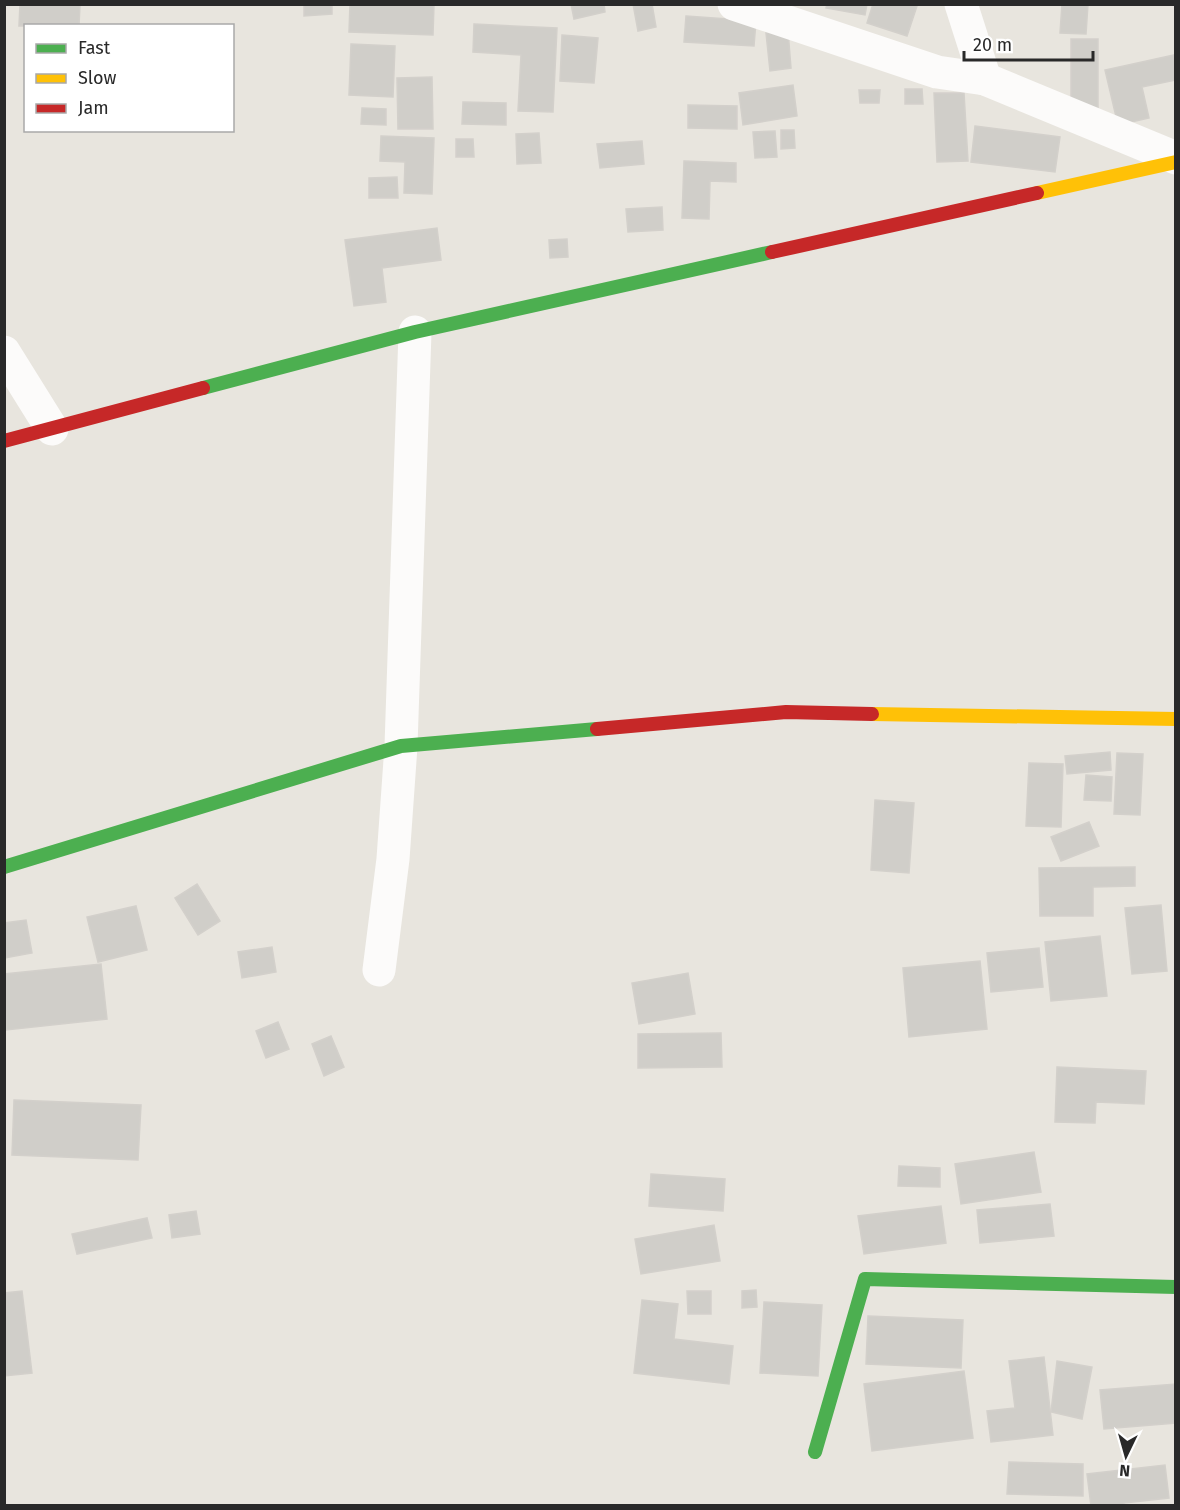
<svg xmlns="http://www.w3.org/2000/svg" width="1180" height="1510" font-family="'Fira Sans',sans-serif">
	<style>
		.building { fill: #d0cec9; stroke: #d3d0cb; stroke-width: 1.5 }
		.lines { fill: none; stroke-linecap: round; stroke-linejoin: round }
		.street { stroke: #fcfbfa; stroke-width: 33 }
		.fast { stroke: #4caf50; stroke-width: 14 }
		.slow { stroke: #ffc107; stroke-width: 14 }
		.jam { stroke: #c62828; stroke-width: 14 }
	</style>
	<rect width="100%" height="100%" fill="#e8e5de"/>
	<g class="building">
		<polygon points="20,4 80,4 79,26 19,26"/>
		<polygon points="304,4 332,4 332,14 304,16"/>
		<polygon points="350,4 434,4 433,35 349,32"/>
		<polygon points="571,4 604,4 605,12 574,19"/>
		<polygon points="633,4 652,4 656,27 638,31"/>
		<polygon points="827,4 867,4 865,15 826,8"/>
		<polygon points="873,4 911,4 917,6 907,36 867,23"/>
		<polygon points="1062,4 1088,4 1086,34 1060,33"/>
		<polygon points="686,16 756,21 754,46 684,42"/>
		<polygon points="474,24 557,28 553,112 518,111 521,55 473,52"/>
		<polygon points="788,31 791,68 770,71 766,33"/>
		<polygon points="562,35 598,38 594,83 560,81"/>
		<rect x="1071" y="39" width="27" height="75"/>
		<polygon points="351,44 395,46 393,97 349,95"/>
		<polygon points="1174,55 1176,80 1142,87 1149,118 1118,125 1105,70"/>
		<polygon points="432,77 433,129 398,129 397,78"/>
		<polygon points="793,85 797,116 743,125 739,93"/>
		<polygon points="905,89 922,89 923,104 905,104"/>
		<polygon points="859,90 880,90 879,103 860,103"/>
		<polygon points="934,93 964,93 968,161 937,162"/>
		<polygon points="463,102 506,103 506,125 462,124"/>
		<polygon points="688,105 737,106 737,129 688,128"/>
		<polygon points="362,108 386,109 386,125 361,124"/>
		<polygon points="975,126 1060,137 1055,172 971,162"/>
		<polygon points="781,130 794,130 795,148 781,149"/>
		<polygon points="775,131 777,157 755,158 753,132"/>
		<polygon points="539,133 541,163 517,164 516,134"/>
		<polygon points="381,136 434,138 432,194 404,193 405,162 380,161"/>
		<polygon points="456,139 473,139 474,157 456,157"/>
		<polygon points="642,141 644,164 600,168 597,144"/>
		<polygon points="684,161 736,163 736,182 710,181 709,219 682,218"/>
		<polygon points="397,177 398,198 369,198 369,178"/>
		<polygon points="662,207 663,230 628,232 626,209"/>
		<polygon points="437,228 441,260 382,268 386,302 354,306 345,240"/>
		<polygon points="567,239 568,257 550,258 549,240"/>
		<polygon points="1110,752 1111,770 1067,774 1065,756"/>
		<polygon points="1117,753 1143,754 1140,815 1114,814"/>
		<polygon points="1029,763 1063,764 1061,827 1026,826"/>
		<polygon points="1086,775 1112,777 1111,801 1084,800"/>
		<polygon points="875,800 914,803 909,873 871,870"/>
		<polygon points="1089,822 1099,846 1061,861 1051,837"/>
		<polygon points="1135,867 1135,886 1093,887 1093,916 1040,916 1039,868"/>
		<polygon points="197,884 220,921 198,935 175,898"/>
		<polygon points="1161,905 1167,971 1132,974 1125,908"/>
		<polygon points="136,906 147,950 98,962 87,917"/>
		<polygon points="26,920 32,953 4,958 4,923"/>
		<polygon points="1100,936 1107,996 1051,1001 1045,942"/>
		<polygon points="272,947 276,972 242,978 238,952"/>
		<polygon points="1039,948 1043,987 991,992 987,953"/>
		<polygon points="980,961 987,1029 909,1037 903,968"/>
		<polygon points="101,964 107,1019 6,1030 4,974"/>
		<polygon points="688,973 695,1014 639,1024 632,983"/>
		<polygon points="278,1022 289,1049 266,1058 256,1031"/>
		<polygon points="721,1033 722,1067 638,1068 638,1034"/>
		<polygon points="331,1036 344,1067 324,1076 312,1044"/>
		<polygon points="1057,1067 1146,1071 1144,1104 1096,1102 1095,1123 1055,1122"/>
		<polygon points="14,1100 141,1105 138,1160 12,1155"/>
		<polygon points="1034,1152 1041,1192 961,1204 955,1164"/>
		<polygon points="899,1166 940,1168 940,1187 898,1186"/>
		<polygon points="651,1174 725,1179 723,1211 649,1206"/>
		<polygon points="1050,1204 1054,1236 980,1243 977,1210"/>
		<polygon points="941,1206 946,1243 864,1254 858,1216"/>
		<polygon points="196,1211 200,1234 172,1238 169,1215"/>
		<polygon points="147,1218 152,1238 77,1254 72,1234"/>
		<polygon points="714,1225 720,1261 641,1274 635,1239"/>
		<polygon points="756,1290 757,1307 742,1308 742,1291"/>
		<polygon points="22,1291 32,1373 4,1376 4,1293"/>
		<polygon points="687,1291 711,1291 711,1314 688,1314"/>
		<polygon points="642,1300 678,1304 674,1339 733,1346 729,1384 634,1373"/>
		<polygon points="764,1302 822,1305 818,1376 760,1373"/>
		<polygon points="868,1316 963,1320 961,1368 866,1364"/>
		<polygon points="1044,1357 1053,1435 991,1442 987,1411 1015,1408 1009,1361"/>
		<polygon points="1057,1361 1092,1367 1082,1419 1051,1412"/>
		<polygon points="964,1371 973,1438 872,1451 864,1384"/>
		<polygon points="1176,1384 1176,1423 1104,1429 1100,1390"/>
		<polygon points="1009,1462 1083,1464 1083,1496 1007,1494"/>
		<polygon points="1165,1465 1169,1498 1124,1503 1124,1506 1091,1506 1087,1474"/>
	</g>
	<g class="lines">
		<g class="street">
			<polyline points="734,4 937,72 985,79 1176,158"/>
			<polyline points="961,4 985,79"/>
			<polyline points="4,352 52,429"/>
			<polyline points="379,970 393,859 401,746 415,332"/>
		</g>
		<g class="fast">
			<polyline points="203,388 415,332 772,252"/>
			<polyline points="4,867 401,746 597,729"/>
			<polyline points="815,1452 865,1279 1176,1287"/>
		</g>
		<g class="slow">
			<polyline points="1037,193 1176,162"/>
			<polyline points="872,714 1176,719"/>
		</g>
		<g class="jam">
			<polyline points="772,252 1037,193"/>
			<polyline points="4,441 203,388"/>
			<polyline points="597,729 786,712 872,714"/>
		</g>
	</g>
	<rect width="1180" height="1510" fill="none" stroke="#292929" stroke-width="12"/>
	<rect x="24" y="24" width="210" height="108" fill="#ffffff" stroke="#a9a9a9" stroke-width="1.5"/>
	<rect x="36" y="44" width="30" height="9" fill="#4caf50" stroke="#a9a9a9" stroke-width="1.5"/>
	<text x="78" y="54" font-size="18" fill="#292929">Fast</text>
	<rect x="36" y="74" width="30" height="9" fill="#ffc107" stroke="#a9a9a9" stroke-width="1.5"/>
	<text x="78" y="84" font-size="18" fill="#292929">Slow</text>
	<rect x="36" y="104" width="30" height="9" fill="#c62828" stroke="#a9a9a9" stroke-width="1.5"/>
	<text x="78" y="114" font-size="18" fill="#292929">Jam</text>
	<g transform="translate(1126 1456) rotate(185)" stroke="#ffffff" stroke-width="4.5" paint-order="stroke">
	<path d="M0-4.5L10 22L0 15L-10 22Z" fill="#292929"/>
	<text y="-9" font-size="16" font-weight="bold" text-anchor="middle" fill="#292929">N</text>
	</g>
	<path d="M964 51v9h129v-9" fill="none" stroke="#292929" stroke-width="3"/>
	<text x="973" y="51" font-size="18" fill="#292929" stroke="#ffffff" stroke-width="4.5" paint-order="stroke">20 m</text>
</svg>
